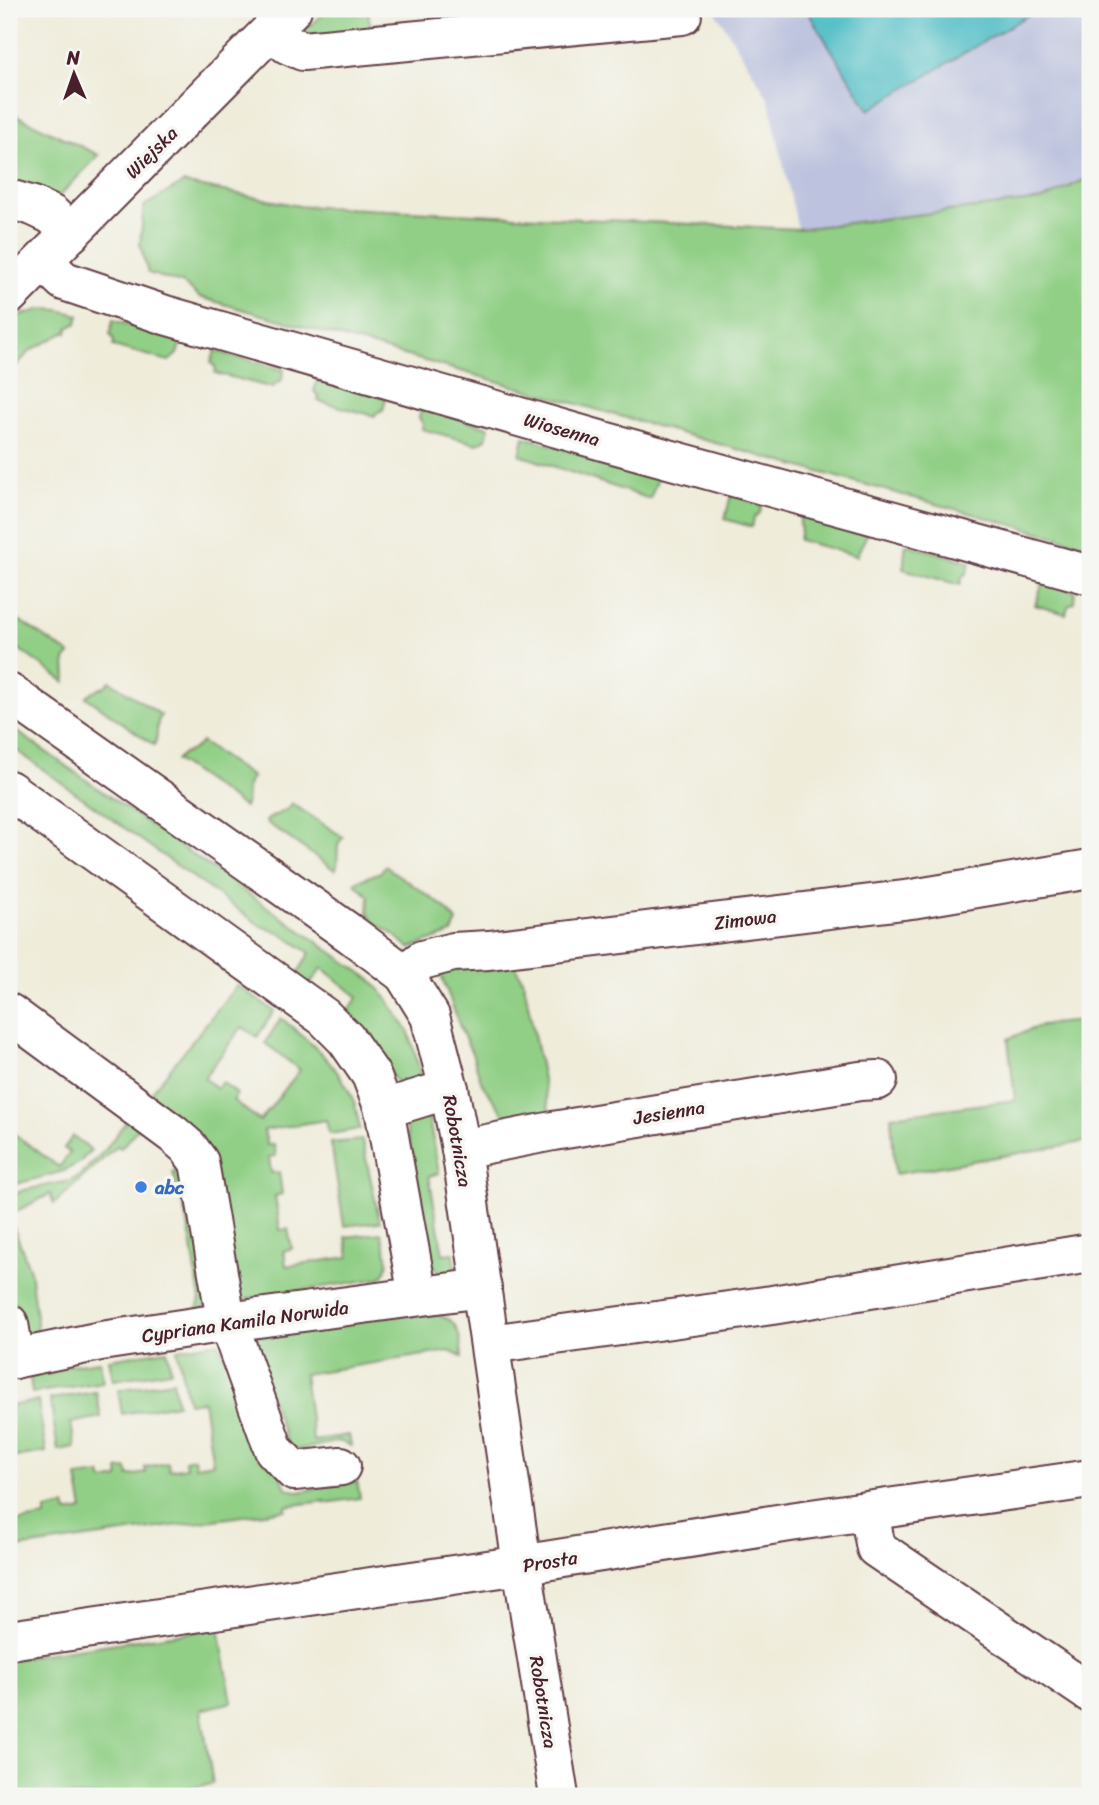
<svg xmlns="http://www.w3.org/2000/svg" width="1099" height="1805" font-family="Sriracha,sans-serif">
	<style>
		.industrial { fill: #bdc3de }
		.green { fill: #91cf86; stroke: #6e7758; stroke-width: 2 }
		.water { fill: #50bec6; stroke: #4d6e78; stroke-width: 2 }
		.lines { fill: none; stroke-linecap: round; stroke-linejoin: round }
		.minor-casing { stroke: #633e45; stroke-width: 42 }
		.minor { stroke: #fff; stroke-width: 38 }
		.shop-dot { fill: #3f7fe0; stroke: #f6f6f2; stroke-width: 2.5 }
		.labels { text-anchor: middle; stroke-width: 7; stroke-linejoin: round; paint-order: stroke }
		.street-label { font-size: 19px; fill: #4a1f2b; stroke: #f6f6f2 }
		.shop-label { font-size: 19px; font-weight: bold; fill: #366cbe; stroke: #f6f6f2; text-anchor: start }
	</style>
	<rect width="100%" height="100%" fill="#f6f6f2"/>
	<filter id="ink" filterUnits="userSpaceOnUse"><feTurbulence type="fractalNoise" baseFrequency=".0143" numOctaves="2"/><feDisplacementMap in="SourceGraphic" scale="14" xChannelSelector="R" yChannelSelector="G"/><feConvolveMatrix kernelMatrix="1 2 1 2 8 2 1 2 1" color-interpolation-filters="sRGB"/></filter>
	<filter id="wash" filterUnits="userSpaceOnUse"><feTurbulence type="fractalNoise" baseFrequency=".00686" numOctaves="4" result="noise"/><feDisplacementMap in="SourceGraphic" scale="28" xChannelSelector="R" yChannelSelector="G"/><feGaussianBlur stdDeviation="1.57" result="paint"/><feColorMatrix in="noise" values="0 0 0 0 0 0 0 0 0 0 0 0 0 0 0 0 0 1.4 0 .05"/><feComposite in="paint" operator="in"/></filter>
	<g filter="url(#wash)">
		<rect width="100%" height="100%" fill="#efecda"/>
		<polygon class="industrial" points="714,9 1090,9 1090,177 1042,200 798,229 768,97"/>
		<g class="green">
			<polygon points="328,9 369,9 368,10 370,25 400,22 401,35 297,38"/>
			<polygon points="9,112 99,155 35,221 9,215"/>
			<polygon points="1090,177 1090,546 775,460 199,297 184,284 148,273 140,245 144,206 183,183 299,206 798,229 1042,200"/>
			<polygon points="43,309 59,310 79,315 77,323 68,328 67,333 65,332 31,350 9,373 9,326 21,315"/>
			<polygon points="113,320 181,341 177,354 169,361 113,346 114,340 110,334"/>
			<polygon points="215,351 284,370 281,382 275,384 273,388 215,373 216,368 211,363"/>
			<polygon points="318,379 386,398 383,410 376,413 375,416 318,401 319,397 314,391"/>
			<polygon points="421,409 489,427 486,439 477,444 422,429 423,424 419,418"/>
			<polygon points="524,437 659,475 650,499 520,455"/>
			<polygon points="731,495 762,504 760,513 754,518 752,527 725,519"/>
			<path d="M801 515 867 534C864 543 859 548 857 556L799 540 801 528 799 526Z"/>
			<path d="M906 544 970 562 967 573 962 577 960 585 903 569C905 560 904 553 906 544Z"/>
			<polygon points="1043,582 1075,591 1074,602 1068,606 1066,614 1035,605"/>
			<polygon points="20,621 70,654 65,660 66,679 65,682 9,642 9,629 16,627"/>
			<path d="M110 681 161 715C154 725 160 736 154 745L86 697C92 689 103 691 110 681Z"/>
			<polygon points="9,726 370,979 387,998 409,1033 421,1075 416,1081 400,1083 394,1079 375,1047 358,1025 346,1014 358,997 322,968 309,985 296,976 310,953 280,933 261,926 9,745"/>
			<path d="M201 742 252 777C243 787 250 797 244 807L176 760C183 751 195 752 201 742Z"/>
			<polygon points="291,803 343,837 338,844 337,867 335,870 266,822 268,819 288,809"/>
			<polygon points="385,866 443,906 457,921 452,933 410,948 393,934 372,920 368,912 369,896 355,884 357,881 381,872"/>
			<polygon points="511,958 524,983 550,1116 511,1124 482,1084 472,1053 462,1032 442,977 436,970"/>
			<path d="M237 985 274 1011 257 1037 242 1027 204 1078 217 1088 222 1082 237 1094 233 1100 260 1121 300 1070 265 1043 281 1018C309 1041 341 1067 354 1102 357 1111 358 1120 360 1129L329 1134 326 1120 264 1130 267 1145H274L276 1156 269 1157 271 1173 279 1172 282 1194 275 1196 280 1230 288 1229 292 1249 284 1250 286 1266 349 1257 346 1237 381 1233C385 1248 394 1267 380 1278L234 1301 207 1168 150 1094Z"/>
			<polygon points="1090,1020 1090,1141 895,1174 891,1116 1015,1100 1008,1039 1042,1025"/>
			<path d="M427 1109 439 1173 429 1176 443 1254 454 1253 455 1272C442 1276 437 1272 430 1262L405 1119Z"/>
			<polygon points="128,1119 139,1127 121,1148 117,1146 54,1204 50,1194 9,1215 30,1270 39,1340 20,1332 9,1279 9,1196 24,1190 70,1181 79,1176 105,1150"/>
			<polygon points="9,1130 59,1167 70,1153 64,1148 73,1136 91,1150 79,1163 64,1171 9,1186"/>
			<polygon points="362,1140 380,1222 344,1226 331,1143"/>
			<polygon points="185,1161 213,1300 196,1314 200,1299 191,1240 183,1201 169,1190 176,1182 173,1173"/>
			<path d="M435 1307 440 1316C459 1319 461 1340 462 1357L449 1351 304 1374 313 1441 349 1435 351 1446 339 1441 298 1450 289 1449 249 1338Z"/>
			<polygon points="218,1342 286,1488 299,1492 357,1481 360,1498 325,1503 325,1501 286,1506 286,1510 9,1549 9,1523 46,1517 46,1510 65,1506 67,1513 83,1510 77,1477 101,1474 103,1481 119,1478 118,1470 127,1469 129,1476 146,1473 145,1467 168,1463 169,1470 186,1467 185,1460 194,1458 195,1466 213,1463 203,1401 188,1403 177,1349"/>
			<polygon points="167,1350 171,1371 113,1380 109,1359"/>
			<polygon points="100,1361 103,1382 32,1393 29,1371"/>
			<polygon points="173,1381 177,1404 122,1414 118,1390"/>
			<polygon points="96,1392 101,1417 71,1423 75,1447 58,1450 50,1399"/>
			<polygon points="38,1401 46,1452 9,1458 9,1406"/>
			<polygon points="219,1628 232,1702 201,1710 213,1784 137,1796 9,1796 9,1659"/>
		</g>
		<polygon class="water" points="806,9 1038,9 869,110"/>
	</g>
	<g filter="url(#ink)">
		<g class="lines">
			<g class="minor-casing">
				<g id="minor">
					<polyline points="273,28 287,44 303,51 682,15"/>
					<polyline points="9,199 33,206 52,215 71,233"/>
					<polyline points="43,261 64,281 165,315 603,441 1090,575"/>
					<polyline points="9,295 292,9"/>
					<polyline points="9,693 352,935 404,974 430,1016 449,1089 461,1149 522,1565 559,1796"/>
					<polyline points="9,790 324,1017 346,1039 371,1075 384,1109"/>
					<polyline points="404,974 422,960 453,952 489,950 912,899 1090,869"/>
					<polyline points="9,1013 173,1134 188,1147 199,1162 224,1308 228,1322 274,1450 294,1471 341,1466"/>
					<polyline points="461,1149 553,1131 860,1081 878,1080"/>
					<polyline points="418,1296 384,1109 449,1089"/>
					<polyline points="9,1324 15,1359"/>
					<polyline points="490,1344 772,1305 1090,1253"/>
					<polyline points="9,1360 101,1341 228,1322 482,1288"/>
					<polyline points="869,1512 876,1548 1090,1693"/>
					<polyline points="9,1640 501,1568 790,1522 1090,1479"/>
				</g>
			</g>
			<use href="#minor" class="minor"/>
		</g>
	</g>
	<circle class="shop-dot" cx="141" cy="1187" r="7"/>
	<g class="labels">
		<g class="street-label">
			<text transform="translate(151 152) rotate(-45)" y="7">Wiejska</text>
			<text transform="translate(562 429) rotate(16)" y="7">Wiosenna</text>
			<text transform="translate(745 919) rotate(-7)" y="7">Zimowa</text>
			<text transform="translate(669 1112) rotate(-9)" y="7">Jesienna</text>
			<text transform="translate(458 1141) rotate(80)" y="7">Robotnicza</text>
			<text transform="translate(245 1321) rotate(-8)" y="7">Cypriana Kamila Norwida</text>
			<text transform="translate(550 1561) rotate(-9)" y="7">Prosta</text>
			<text transform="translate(544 1702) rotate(81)" y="7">Robotnicza</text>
		</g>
		<g class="shop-label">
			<text x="155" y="1194">abc</text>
		</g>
	</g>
	<rect width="1099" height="1805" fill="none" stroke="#f6f6f2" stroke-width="35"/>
	<g transform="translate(74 74) rotate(358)" stroke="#f6f6f2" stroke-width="5" paint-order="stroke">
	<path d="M0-5L12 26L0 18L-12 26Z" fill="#4a1f2b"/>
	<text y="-10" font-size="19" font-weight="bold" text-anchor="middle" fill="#4a1f2b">N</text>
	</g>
</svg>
